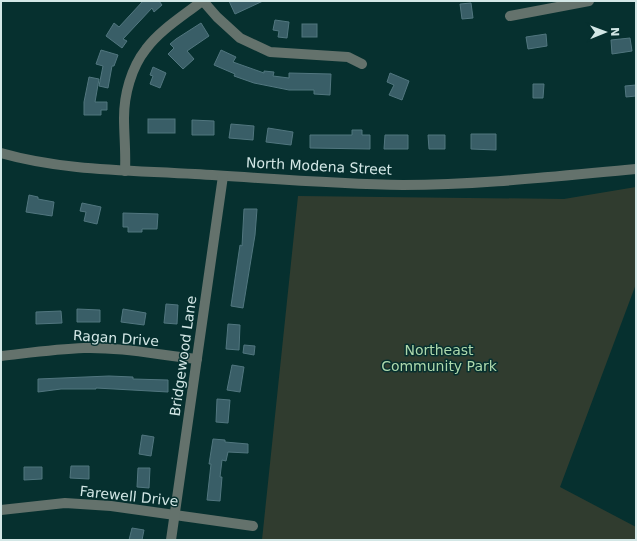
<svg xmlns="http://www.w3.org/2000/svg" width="637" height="541" font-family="'DejaVu Sans',sans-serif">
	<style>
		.green { fill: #303c2f }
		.building { fill: #395e67; stroke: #51767f }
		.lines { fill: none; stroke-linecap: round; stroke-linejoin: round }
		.minor { stroke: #64726c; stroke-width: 10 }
		.labels { text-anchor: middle; stroke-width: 3; stroke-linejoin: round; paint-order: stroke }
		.street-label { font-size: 14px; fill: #d3e7e6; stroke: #06302f }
		.park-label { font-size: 14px; fill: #aed8ac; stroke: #06302f }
	</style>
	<rect width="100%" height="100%" fill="#06302f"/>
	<polygon class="green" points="636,187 636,284 560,487 636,527 636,540 262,540 298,196 564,199"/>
	<g class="building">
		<polygon points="143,1 159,1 162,5 154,12 152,8 123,39 127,41 122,48 106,36 114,23 119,27"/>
		<polygon points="229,1 263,1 235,14"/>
		<polygon points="471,3 473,18 462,19 460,4"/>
		<polygon points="275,20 289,22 287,38 278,37 279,31 273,30"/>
		<polygon points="201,23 209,36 187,51 194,59 183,69 168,54 174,48 170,44 176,39"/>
		<rect x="302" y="24" width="15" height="13"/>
		<polygon points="546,34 547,46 528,49 526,37"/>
		<polygon points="630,38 632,51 612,54 611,40"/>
		<polygon points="101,50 118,55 114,66 112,66 108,88 99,86 103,66 96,64"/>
		<polygon points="221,50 236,57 233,62 264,73 264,71 274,72 273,76 289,78 289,73 331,74 330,95 314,94 314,90 289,90 254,83 234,76 235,74 214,65"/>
		<polygon points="153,67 166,73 160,88 150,84 153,76 150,75"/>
		<polygon points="390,73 409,81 402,100 389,95 394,85 387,82"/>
		<polygon points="89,77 99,79 95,102 107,102 107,110 101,110 101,115 84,115 84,102"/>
		<polygon points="533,84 544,84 543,98 533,98"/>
		<polygon points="636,85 636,96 626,97 625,86"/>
		<rect x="148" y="119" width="27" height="14"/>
		<polygon points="192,120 214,121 214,135 192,135"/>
		<polygon points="231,124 254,126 253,140 229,138"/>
		<polygon points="268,128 293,132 291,145 266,142"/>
		<polygon points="352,130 362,130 362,135 370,135 370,149 310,148 310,135 352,135"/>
		<polygon points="471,134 496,134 496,150 471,149"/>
		<polygon points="385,135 408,135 408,149 384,149"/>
		<polygon points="428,135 445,135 445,149 429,149"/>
		<polygon points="29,195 38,197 38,199 54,202 52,216 26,212"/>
		<polygon points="82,203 101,207 97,224 84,221 86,212 80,211"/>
		<polygon points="244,209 257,209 255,235 243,308 231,306 240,245 242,246"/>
		<polygon points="123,213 158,214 157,229 142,229 142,232 128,232 128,227 123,227"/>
		<polygon points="166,304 178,305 177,324 164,323"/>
		<polygon points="77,309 100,310 100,322 77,322"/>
		<polygon points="123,309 146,313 144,325 121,322"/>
		<polygon points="61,311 62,323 36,324 36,312"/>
		<polygon points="228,324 240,325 239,350 226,349"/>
		<polygon points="244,345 255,346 254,355 243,353"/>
		<polygon points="232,365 244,367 240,392 227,390"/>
		<polygon points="109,376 133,377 133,379 168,380 168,392 96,388 96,389 61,389 38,392 38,379"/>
		<polygon points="217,399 230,400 228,423 216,422"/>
		<polygon points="142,435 154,437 151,456 139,454"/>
		<polygon points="213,439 225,440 225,442 248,444 248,453 228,452 226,461 222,460 220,477 222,477 220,501 207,500 211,464 209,464"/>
		<polygon points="71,466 89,466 89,479 70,478"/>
		<polygon points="24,467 42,467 42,479 24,480"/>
		<polygon points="138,468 150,468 149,488 137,487"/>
		<polygon points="132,528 144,530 142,540 129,540"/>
	</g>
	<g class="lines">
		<g class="minor">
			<polyline points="203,1 217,17 240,38 270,52 348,57 362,64"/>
			<polyline points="510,16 589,1"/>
			<path d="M1 153C64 171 130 170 195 174 264 178 333 184 403 185 481 185 558 176 636 169"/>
			<path d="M125 171C126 152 124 136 124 118 124 95 131 68 146 49 160 30 183 16 202 1"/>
			<path d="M1 356C28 353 56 349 84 348 121 347 159 355 197 359"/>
			<polyline points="1,510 65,503 111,506 253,526"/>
			<polyline points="171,540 223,176"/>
		</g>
	</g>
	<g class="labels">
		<g class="street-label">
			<text transform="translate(319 166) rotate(3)" y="5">North Modena Street</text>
			<text transform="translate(116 338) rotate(4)" y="5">Ragan Drive</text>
			<text transform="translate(183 356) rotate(-82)" y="5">Bridgewood Lane</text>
			<text transform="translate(129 496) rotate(6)" y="5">Farewell Drive</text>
		</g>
		<g class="park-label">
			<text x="439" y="355">Northeast<tspan x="439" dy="16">Community Park</tspan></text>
		</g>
	</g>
	<rect width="637" height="541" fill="none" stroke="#d3e7e6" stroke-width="4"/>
	<g transform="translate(605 32) rotate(89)" stroke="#06302f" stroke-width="3" paint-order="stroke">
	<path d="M0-3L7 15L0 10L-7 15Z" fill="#d3e7e6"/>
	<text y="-6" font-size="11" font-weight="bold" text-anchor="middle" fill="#d3e7e6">N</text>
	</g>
</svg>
